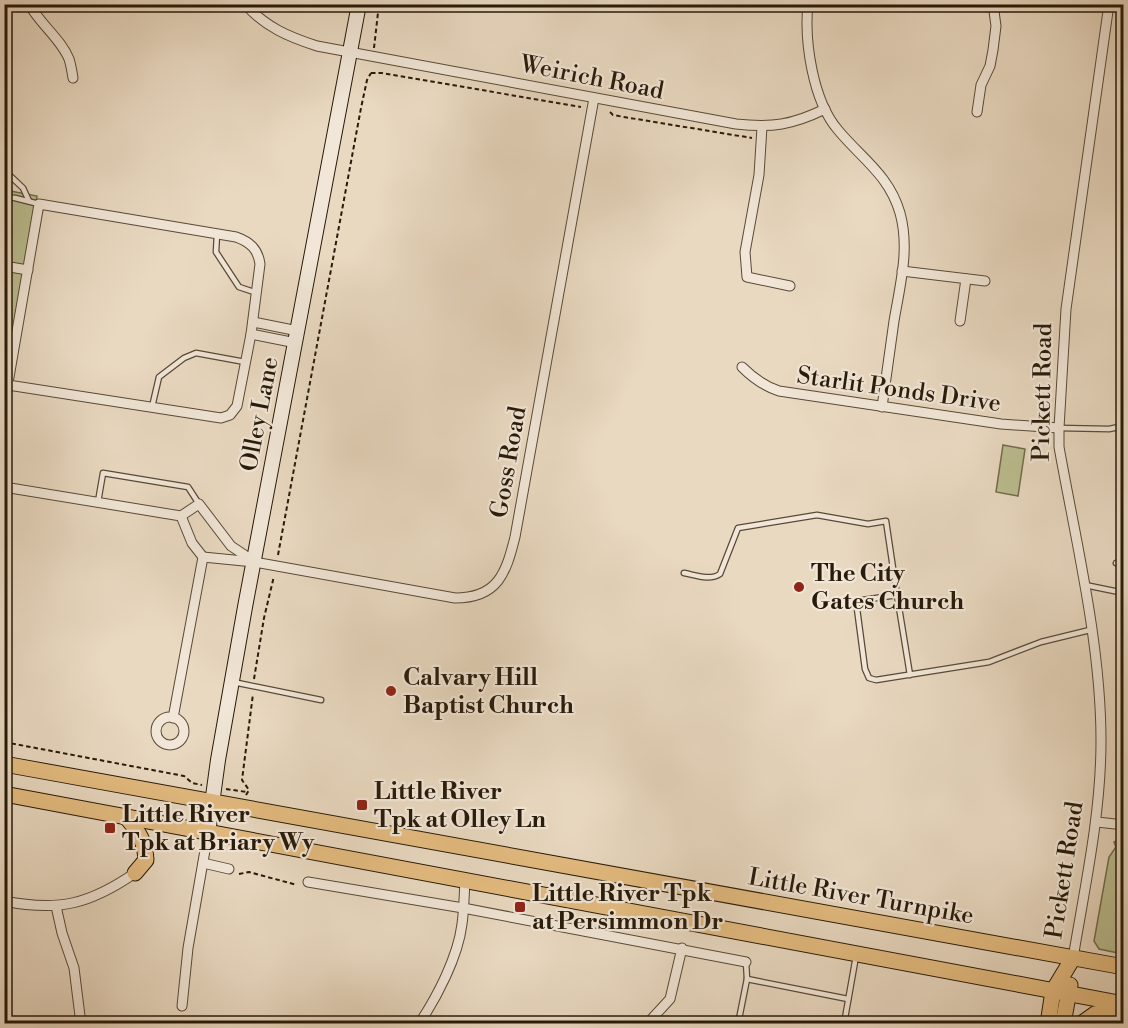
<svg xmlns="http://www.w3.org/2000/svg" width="1128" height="1028" font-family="'Libre Bodoni',serif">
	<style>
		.green { fill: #bbbe90; stroke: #716c4c; stroke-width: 1.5 }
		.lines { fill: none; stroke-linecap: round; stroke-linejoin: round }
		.lane-casing { stroke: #584a37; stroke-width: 7 }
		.street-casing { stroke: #584a37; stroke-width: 11 }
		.secondary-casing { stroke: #271a09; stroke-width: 16 }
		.primary-casing { stroke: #271a09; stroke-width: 17 }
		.path { stroke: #271a09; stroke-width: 2; stroke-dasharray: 4.5 3; stroke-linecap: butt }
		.lane { stroke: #f1e6d7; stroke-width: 4.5 }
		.street { stroke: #f1e6d7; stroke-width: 9 }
		.secondary { stroke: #f1e6d7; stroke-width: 14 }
		.primary { stroke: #e4bc80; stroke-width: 15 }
		.poi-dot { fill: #8f2418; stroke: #f1e6d7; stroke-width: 2 }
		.labels { text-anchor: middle; stroke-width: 4.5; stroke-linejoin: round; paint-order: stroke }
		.street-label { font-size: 24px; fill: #271a09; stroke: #f1e6d7 }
		.poi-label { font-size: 24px; font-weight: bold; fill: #271a09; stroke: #f1e6d7; text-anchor: start }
	</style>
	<rect width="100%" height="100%" fill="#e9d9c1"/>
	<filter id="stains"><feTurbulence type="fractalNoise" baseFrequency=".00333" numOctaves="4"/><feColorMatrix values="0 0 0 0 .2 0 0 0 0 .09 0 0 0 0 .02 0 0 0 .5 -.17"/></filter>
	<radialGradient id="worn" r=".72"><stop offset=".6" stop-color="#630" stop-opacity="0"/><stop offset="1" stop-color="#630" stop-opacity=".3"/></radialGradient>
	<g class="green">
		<polygon points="5,190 37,196 5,397"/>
		<polygon points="1003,445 1025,449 1018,496 996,492"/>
		<polygon points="1123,837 1123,954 1099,949 1094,941 1109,857 1116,847 1114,842"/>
	</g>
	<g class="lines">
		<g class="lane-casing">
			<g id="lane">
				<polyline points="4,170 23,188 29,201"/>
				<polyline points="4,197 15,198 39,204"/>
				<polyline points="217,234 216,252 239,287 257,293"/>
				<polyline points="152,407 159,377 184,358 196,353 245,362"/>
				<polyline points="1059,428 1109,429 1124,426"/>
				<polyline points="98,502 103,473 188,487 199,504"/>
				<polyline points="1116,563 1124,565"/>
				<path d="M684 573C695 575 710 581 720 574L738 528 817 515 868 524 886 521 897 595"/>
				<polyline points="1085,585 1124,593"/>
				<polyline points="910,675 897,595 856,601 865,669 869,678 876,680 989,662 1041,642 1090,630"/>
				<polyline points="233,682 321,700"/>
				<polyline points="747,979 848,999"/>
				<polyline points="738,1024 747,979 746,962"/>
				<polyline points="844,1024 856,956"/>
			</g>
		</g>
		<g class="street-casing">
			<g id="street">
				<path d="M29 4C40 24 61 39 69 59 71 65 72 72 73 78"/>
				<path d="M245 4C265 27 289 37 317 46L736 124C772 128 792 125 825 109"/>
				<path d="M808 4C804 42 813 101 838 130 862 159 889 175 900 213 910 249 900 285 894 321 890 350 886 378 882 407"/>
				<polyline points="977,112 981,85 990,66 993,50 996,26 993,4"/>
				<polyline points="762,127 759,175 745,252 747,277 790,286"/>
				<polyline points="4,266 28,270"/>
				<polyline points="902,271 985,281"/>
				<polyline points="960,321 966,279"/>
				<polyline points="253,322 298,331"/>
				<polyline points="251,334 296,343"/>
				<path d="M742 367C753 378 764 386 779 391L1001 424 1059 428"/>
				<path d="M4 406 39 204 236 237C250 242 258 249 260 264L251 334 237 406 230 415 221 418 8 385"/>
				<polyline points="4,487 181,516 199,504 231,546 252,560"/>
				<path d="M203 557 254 562 455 598C498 598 506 573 515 537L594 98"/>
				<circle cx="170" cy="731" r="14"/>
				<polyline points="173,718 203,557 192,543 181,516"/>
				<polyline points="1097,822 1124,825"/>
				<polyline points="203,863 229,869"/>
				<polyline points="308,882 463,908 746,962"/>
				<path d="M4 901C59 912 90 904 135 873"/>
				<polyline points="56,906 62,933 74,968 81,1024"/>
				<path d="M1073 958C1085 886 1101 814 1101 741 1101 644 1076 542 1059 447V428L1066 309 1109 4"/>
				<polyline points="182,1006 188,948 208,833"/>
				<path d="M419 1024C437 997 458 957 462 924 464 910 464 896 465 882"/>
				<polyline points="647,1024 670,999 682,948"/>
			</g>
		</g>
		<g class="secondary-casing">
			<polyline id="secondary" points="208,833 218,760 245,607 359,4"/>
		</g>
		<g class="primary-casing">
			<g id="primary">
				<polyline points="4,764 1124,967"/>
				<polyline points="4,794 1124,1004"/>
				<path d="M127 818C139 832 145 842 146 860L135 873"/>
				<polyline points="1048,1024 1053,991 1073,958"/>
				<polyline points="1063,1024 1070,985"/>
				<polyline points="1081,1024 1095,1014 1124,1009"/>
			</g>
		</g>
		<g class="path">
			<polyline points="374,48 379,4"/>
			<polyline points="371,73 382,73 581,107"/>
			<polyline points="610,112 613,115 624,117 752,138"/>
			<polyline points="278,555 361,108 367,80 371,73"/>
			<polyline points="254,679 264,618 274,576"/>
			<polyline points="4,742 184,776 192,783 202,785"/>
			<polyline points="226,789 247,792"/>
			<polyline points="246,795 249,790 242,780 253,694"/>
			<polyline points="239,874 249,872 297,885"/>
		</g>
		<use href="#lane" class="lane"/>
		<use href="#street" class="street"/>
		<use href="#secondary" class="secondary"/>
		<use href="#primary" class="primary"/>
	</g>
	<g class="poi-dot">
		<circle cx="799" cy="587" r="6"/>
		<circle cx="391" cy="691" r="6"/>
		<rect x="356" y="799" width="12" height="12" rx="3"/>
		<rect x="104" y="822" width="12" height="12" rx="3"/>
		<rect x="514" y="901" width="12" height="12" rx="3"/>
	</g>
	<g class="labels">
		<g class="street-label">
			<text transform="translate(592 77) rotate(11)" y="8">Weirich Road</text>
			<text transform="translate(899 389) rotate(8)" y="8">Starlit Ponds Drive</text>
			<text transform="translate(1042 392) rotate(-89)" y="8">Pickett Road</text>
			<text transform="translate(259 414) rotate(-79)" y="8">Olley Lane</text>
			<text transform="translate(508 462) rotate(-80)" y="8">Goss Road</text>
			<text transform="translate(1064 870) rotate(-81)" y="8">Pickett Road</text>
			<text transform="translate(861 896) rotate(10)" y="8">Little River Turnpike</text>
		</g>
		<g class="poi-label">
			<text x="811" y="581">The City<tspan x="811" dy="28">Gates Church</tspan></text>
			<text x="403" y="685">Calvary Hill<tspan x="403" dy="28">Baptist Church</tspan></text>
			<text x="374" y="799">Little River<tspan x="374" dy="28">Tpk at Olley Ln</tspan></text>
			<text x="122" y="822">Little River<tspan x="122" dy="28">Tpk at Briary Wy</tspan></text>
			<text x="532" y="901">Little River Tpk<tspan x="532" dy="28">at Persimmon Dr</tspan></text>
		</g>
	</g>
	<rect width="1128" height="1028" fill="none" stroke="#e9d9c1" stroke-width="24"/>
	<rect x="6" y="6" width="1116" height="1016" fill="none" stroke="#271a09" stroke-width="3"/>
	<rect x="12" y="12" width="1104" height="1004" fill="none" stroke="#271a09" stroke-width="1.5"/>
	<rect width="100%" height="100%" filter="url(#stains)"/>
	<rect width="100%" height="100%" fill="url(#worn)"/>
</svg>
